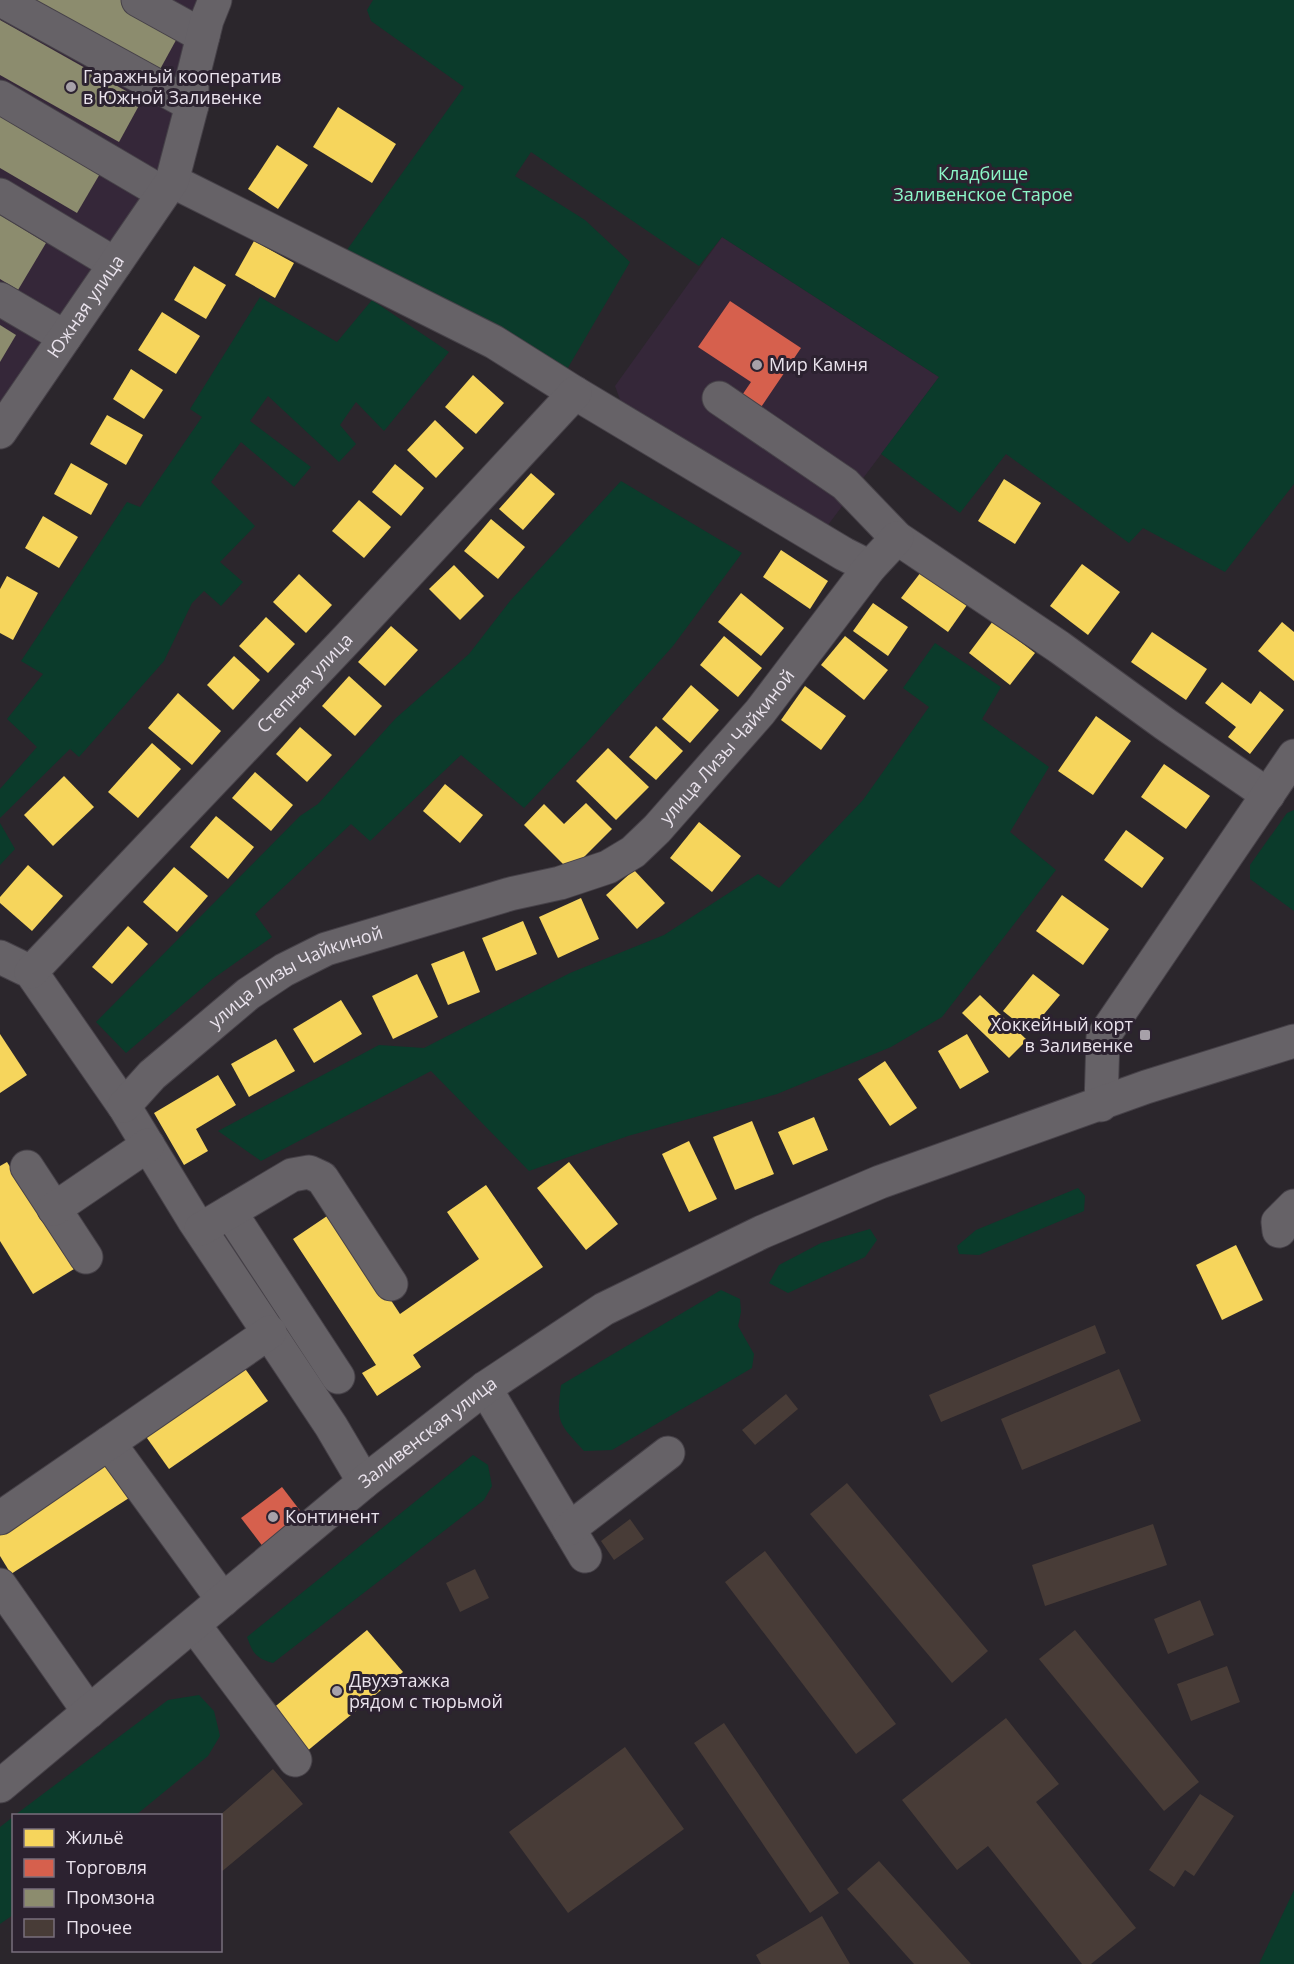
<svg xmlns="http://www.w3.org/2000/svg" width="1294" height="1964" font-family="'Open Sans',sans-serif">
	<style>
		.built { fill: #352739 }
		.green { fill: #0b3b2b }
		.homes { fill: #f6d55c }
		.shops { fill: #d6604d }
		.industry { fill: #8c8c6e }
		.building { fill: #483c37 }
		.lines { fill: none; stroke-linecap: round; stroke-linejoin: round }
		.minor-casing { stroke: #464148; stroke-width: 35 }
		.minor { stroke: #666267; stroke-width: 33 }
		.poi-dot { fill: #a7a1a9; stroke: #2c2230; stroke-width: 2 }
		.labels { text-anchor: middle; stroke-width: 6; stroke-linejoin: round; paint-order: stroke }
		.poi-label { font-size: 18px; fill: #eae3ed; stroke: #2c2230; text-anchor: start }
		.park-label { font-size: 18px; fill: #8cf7c8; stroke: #2c2230 }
		.street-label { font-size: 18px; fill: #eae3ed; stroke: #2c2230 }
	</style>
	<rect width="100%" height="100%" fill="#2b262c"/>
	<g class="built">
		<polygon points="0,0 215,0 180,154 0,409"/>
		<polygon points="722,237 939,377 822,533 622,405 615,386"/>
	</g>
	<g class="green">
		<polygon points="373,0 1294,0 1294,484 1225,572 1143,528 1129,543 1006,454 960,513 881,454 939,377 722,237 699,266 531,152 515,176 585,220 630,262 566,371 344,254 464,87 371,21 367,10"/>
		<polygon points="260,297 337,342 372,300 449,352 384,431 356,402 340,425 356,444 339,462 268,396 250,421 311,467 294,487 241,442 211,482 255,526 220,562 243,582 221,606 204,591 192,603 164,661 79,757 70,749 0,818 0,789 37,747 7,719 43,674 21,661 127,502 140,507 202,417 190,409"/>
		<polygon points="621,481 742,553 673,646 589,740 524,808 461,755 370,841 351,824 255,914 272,937 214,978 126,1053 96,1022 300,816 318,804 396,718 469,654 510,601"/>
		<polygon points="935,643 1001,687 982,719 1049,767 1010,832 1056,870 942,1017 891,1047 777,1094 628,1136 529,1171 431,1071 261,1161 218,1131 379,1045 424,1048 570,973 664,935 758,874 779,888 863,800 929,707 903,688"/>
		<polygon points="1294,810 1294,911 1250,879 1250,865 1287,813"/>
		<polygon points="0,823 15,849 0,865"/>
		<polygon points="1078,1188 1085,1196 1084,1211 979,1255 959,1254 957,1246 976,1230"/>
		<polygon points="870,1229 877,1240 865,1257 788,1293 769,1283 779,1265 821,1243"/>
		<path d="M721 1290 740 1299 741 1312 738 1326 754 1354 752 1368 612 1450 584 1451C559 1423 556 1424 561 1385Z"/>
		<path d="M473 1455 488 1465 492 1486 484 1500 273 1663C255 1658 253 1653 247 1637Z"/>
		<polygon points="199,1695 214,1711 220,1736 208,1756 136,1815 15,1815 168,1700"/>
		<polygon points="13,1817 13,1915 0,1924 0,1827"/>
		<polygon points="1294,1890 1294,1964 1259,1964"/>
	</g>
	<g class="homes">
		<polygon points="338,107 396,144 372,183 313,147"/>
		<polygon points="277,145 308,165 278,209 248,189"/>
		<polygon points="254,241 294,263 275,298 235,275"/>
		<polygon points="194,266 226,285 206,319 174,300"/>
		<polygon points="162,312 200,336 176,374 138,350"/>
		<polygon points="131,369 163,390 144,419 113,399"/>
		<polygon points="473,375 504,403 476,434 445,407"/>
		<polygon points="107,415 143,435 126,465 90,444"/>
		<polygon points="435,420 464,448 436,478 407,450"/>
		<polygon points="71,463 108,484 91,515 54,494"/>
		<polygon points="395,464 424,488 401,516 372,492"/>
		<polygon points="531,473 555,494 523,530 499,509"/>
		<polygon points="1004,479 1041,503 1015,544 978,521"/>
		<polygon points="359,500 391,527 364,558 332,531"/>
		<polygon points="43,516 78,537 59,568 25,548"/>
		<polygon points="491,519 525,547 498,579 464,551"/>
		<polygon points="781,550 828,581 810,609 763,577"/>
		<polygon points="1082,564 1120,592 1088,635 1050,606"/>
		<polygon points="454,565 484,596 460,620 429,589"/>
		<polygon points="921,572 967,605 948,632 901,598"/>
		<polygon points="299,574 332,605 306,633 273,602"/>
		<polygon points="7,576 38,593 13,640 0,633 0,589"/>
		<polygon points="741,593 784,628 761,656 718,622"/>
		<polygon points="873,603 908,627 888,656 853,631"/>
		<polygon points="266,617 295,644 268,673 239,646"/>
		<polygon points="993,621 1035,653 1010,685 969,653"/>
		<polygon points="1282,622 1294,632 1294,681 1258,651"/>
		<polygon points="391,626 418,650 385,686 358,662"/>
		<polygon points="1152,632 1207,669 1186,700 1131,662"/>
		<polygon points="724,636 762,668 738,697 700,665"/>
		<polygon points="845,636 888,670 864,700 821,665"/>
		<polygon points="234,656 260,680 233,710 207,685"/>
		<polygon points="349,676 382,706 355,736 322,706"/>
		<polygon points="1222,682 1251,704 1260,691 1284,710 1250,754 1228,737 1236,727 1205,703"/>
		<polygon points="691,685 719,710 690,743 662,719"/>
		<polygon points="805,686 846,716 821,750 781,720"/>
		<polygon points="178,693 221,731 192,765 148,728"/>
		<polygon points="1096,716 1131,741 1093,795 1058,771"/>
		<polygon points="656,726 683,751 656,780 629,757"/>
		<polygon points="300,727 332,755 307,782 276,754"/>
		<polygon points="152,743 181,769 138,818 108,792"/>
		<polygon points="608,748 649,787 616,820 576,781"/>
		<polygon points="1164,764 1210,796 1186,829 1141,797"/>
		<polygon points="255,772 293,805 271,831 232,798"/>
		<polygon points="64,776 94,807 53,846 24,815"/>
		<polygon points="445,784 483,815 460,843 423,811"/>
		<polygon points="586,803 612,829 570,871 524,825 544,804 564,824"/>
		<polygon points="216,816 254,847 228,879 190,847"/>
		<polygon points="699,822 741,856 712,892 670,858"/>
		<polygon points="1126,830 1164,858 1142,888 1104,860"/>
		<polygon points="28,865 63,896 32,931 0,903 0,897"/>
		<polygon points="174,867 208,896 177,932 143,902"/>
		<polygon points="634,870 665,903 637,929 606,895"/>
		<polygon points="1062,895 1109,929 1083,965 1036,931"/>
		<polygon points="581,898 599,939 558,958 539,917"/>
		<polygon points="523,921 537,954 496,971 482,938"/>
		<polygon points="128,926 148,944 112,984 92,967"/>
		<polygon points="464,951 480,992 448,1005 431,964"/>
		<polygon points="417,974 438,1017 393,1039 372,996"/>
		<polygon points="1033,974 1060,995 1029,1032 1003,1011"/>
		<polygon points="980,995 1027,1040 1009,1058 962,1013"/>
		<polygon points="341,1000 362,1034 314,1063 293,1029"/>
		<polygon points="0,1034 27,1075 0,1093"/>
		<polygon points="967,1034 989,1072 960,1089 938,1051"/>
		<polygon points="276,1039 295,1071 249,1097 231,1064"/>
		<polygon points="885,1061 917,1108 890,1126 858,1079"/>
		<polygon points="218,1075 236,1105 196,1129 208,1151 184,1165 154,1113"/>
		<polygon points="814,1117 828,1150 793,1165 778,1132"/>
		<polygon points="752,1121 774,1174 735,1190 713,1137"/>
		<polygon points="689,1141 717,1199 689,1212 662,1154"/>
		<polygon points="7,1162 74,1269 33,1294 0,1241 0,1166"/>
		<polygon points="569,1162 618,1224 586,1250 537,1188"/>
		<polygon points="486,1185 543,1267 413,1355 421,1367 377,1396 362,1373 376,1365 293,1239 333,1212 400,1314 479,1259 447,1212"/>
		<polygon points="1236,1245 1263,1300 1222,1320 1196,1265"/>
		<polygon points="241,1363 268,1401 169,1469 142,1431"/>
		<polygon points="106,1463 129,1498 11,1574 0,1556 0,1531"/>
		<polygon points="367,1630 403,1672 306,1752 271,1710"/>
	</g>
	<g class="shops">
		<polygon points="730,301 801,348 755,416 736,404 751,382 698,347"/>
		<polygon points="282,1487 305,1517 264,1548 241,1518"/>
	</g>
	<g class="industry">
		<polygon points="28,0 125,0 181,31 158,73"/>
		<polygon points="0,20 142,100 119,142 0,75"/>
		<polygon points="0,112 101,172 77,213 0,168"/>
		<polygon points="0,215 46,243 18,290 0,279"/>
		<polygon points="0,325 16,335 0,362"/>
	</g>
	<g class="building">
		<polygon points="1095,1325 1106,1353 941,1422 929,1395"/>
		<polygon points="1119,1369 1141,1421 1022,1470 1001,1419"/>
		<polygon points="786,1394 798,1409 755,1445 742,1430"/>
		<polygon points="847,1483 988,1651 952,1683 810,1514"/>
		<polygon points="630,1519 644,1539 614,1560 601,1541"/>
		<polygon points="1153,1524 1167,1565 1045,1606 1032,1565"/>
		<polygon points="765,1551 896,1724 856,1754 725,1582"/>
		<polygon points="475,1569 489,1598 460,1612 446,1583"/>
		<polygon points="1200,1600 1214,1635 1168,1654 1154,1619"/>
		<polygon points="1075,1630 1199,1782 1164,1811 1039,1659"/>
		<polygon points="1227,1666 1240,1702 1191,1721 1177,1684"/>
		<polygon points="1006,1718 1059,1784 1036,1802 1136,1928 1091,1964 1082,1964 988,1846 957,1870 902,1800"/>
		<polygon points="724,1723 839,1893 810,1913 694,1743"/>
		<polygon points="625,1747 684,1829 568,1913 509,1832"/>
		<polygon points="273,1769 303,1804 220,1873 220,1816 219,1816"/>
		<polygon points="1200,1794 1234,1816 1194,1876 1185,1870 1174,1887 1149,1870"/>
		<polygon points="879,1861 971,1964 914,1964 847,1889"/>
		<polygon points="822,1916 850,1964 761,1964 756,1955"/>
	</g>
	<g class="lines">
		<g class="minor-casing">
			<g id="minor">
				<polyline points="1,0 192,105"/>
				<polyline points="138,0 203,36"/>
				<polyline points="0,97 163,193"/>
				<polyline points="172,181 494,342 575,393 844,554 870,567"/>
				<polyline points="0,195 115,264"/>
				<polyline points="0,299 65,337"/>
				<polyline points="719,398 845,484 897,538 1059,647 1165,724 1268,795"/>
				<path id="s1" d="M0 432 172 181 192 105V80L207 20 215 0"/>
				<polyline points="0,957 31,972 124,1106 193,1219 331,1426 364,1482"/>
				<path id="s2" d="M31 972 347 639 575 393"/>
				<polyline points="1101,1105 1103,1037 1294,756"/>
				<path id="s3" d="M124 1106 152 1075 248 994 284 970 326 949 510 894 560 883 608 867 633 852 657 829 760 712 870 567 897 538"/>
				<polyline points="27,1167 86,1257"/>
				<polyline points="54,1209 148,1145"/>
				<polyline points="230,1212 338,1377"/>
				<polyline points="201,1229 292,1175 309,1172 322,1178 391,1284"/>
				<polyline points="1279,1231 1278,1222 1294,1206"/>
				<polyline points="485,1388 585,1556"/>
				<polyline points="109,1443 223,1600"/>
				<polyline points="0,1518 270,1332"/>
				<polyline points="569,1529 668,1453"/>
				<polyline points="0,1585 89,1712"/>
				<polyline points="194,1625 295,1760"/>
				<path id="s4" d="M0 1786 364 1482 485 1388 604 1309 762 1232 880 1182 1146 1087 1294 1041"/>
			</g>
		</g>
		<use href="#minor" class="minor"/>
	</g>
	<g class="poi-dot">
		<circle cx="71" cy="87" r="6"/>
		<circle cx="757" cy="365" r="6"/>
		<rect x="1139" y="1029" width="12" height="12" rx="3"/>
		<circle cx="273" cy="1517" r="6"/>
		<circle cx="337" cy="1691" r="6"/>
	</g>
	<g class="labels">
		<g class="poi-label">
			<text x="83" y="83">Гаражный кооператив<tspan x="83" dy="21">в Южной Заливенке</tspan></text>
			<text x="769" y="371">Мир Камня</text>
			<text x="1133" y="1031" text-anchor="end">Хоккейный корт<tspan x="1133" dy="21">в Заливенке</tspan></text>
			<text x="285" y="1523">Континент</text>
			<text x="349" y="1687">Двухэтажка<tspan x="349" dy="21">рядом с тюрьмой</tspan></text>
		</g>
		<g class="park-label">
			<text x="983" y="180">Кладбище<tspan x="983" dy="21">Заливенское Старое</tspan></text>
		</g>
		<g class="street-label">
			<text dy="6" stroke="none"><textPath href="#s1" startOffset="152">Южная улица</textPath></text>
			<text dy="6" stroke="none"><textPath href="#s2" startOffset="398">Степная улица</textPath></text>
			<text dy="6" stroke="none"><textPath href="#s3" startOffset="722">улица Лизы Чайкиной</textPath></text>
			<text dy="6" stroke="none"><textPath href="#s3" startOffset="218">улица Лизы Чайкиной</textPath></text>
			<text dy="6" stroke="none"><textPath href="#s4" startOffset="555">Заливенская улица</textPath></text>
		</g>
	</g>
	<rect x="12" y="1814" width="210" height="138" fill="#2c2230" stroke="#786f7c" stroke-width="1.5"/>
	<rect x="24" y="1829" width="30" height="18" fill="#f6d55c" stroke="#786f7c" stroke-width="1.5"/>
	<text x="66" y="1844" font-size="18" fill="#eae3ed">Жильё</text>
	<rect x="24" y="1859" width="30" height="18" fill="#d6604d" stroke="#786f7c" stroke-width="1.5"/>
	<text x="66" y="1874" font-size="18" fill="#eae3ed">Торговля</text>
	<rect x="24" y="1889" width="30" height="18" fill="#8c8c6e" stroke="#786f7c" stroke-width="1.5"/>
	<text x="66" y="1904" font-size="18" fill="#eae3ed">Промзона</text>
	<rect x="24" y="1919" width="30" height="18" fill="#483c37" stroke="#786f7c" stroke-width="1.5"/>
	<text x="66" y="1934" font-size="18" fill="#eae3ed">Прочее</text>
</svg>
